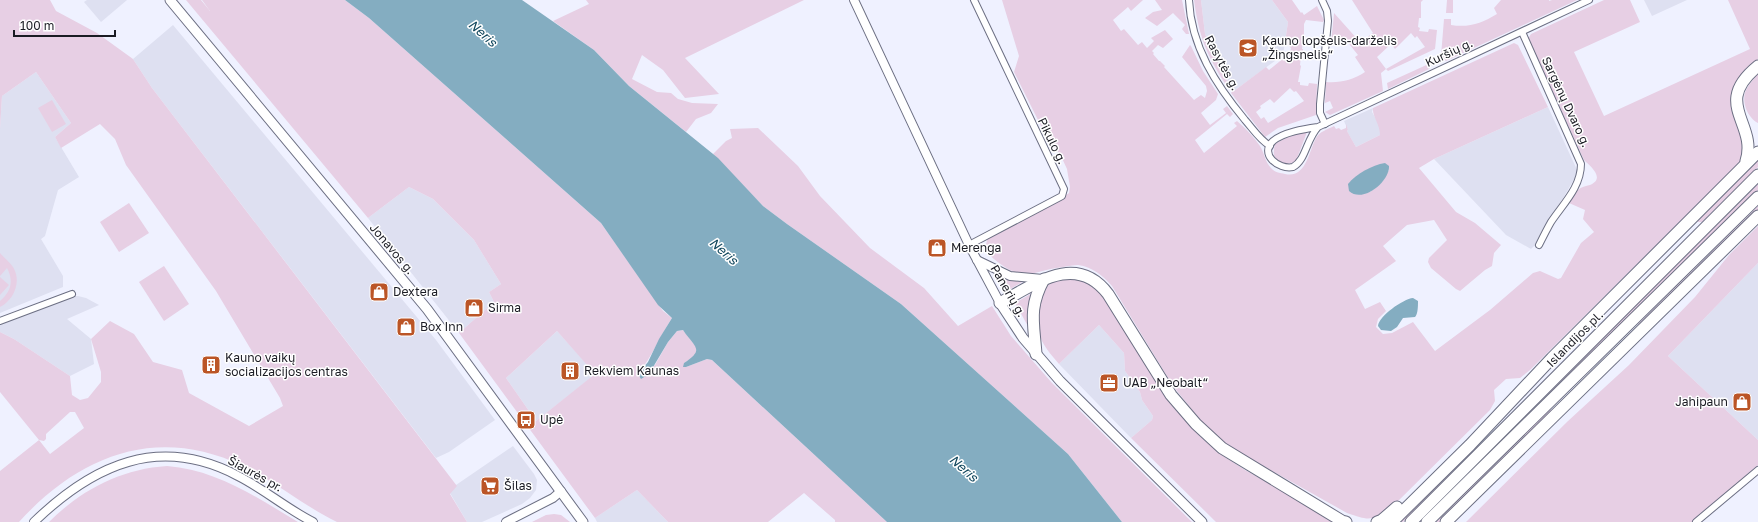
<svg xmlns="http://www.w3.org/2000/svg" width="1758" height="522" font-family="'Golos Text',sans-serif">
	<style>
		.built { fill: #dee0f1 }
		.green { fill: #e7cfe4; fill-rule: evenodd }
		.water { fill: #84adc1 }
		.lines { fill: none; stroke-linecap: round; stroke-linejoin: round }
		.street-casing { stroke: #6c6f83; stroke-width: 8 }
		.secondary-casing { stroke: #6c6f83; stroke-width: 10 }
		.primary-casing { stroke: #6c6f83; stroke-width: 11 }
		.highway-casing { stroke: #6c6f83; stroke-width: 13 }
		.street { stroke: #fff; stroke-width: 6 }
		.secondary { stroke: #fff; stroke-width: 8 }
		.primary { stroke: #fff; stroke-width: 9 }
		.highway { stroke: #fff; stroke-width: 11 }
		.labels { text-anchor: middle; stroke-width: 3; stroke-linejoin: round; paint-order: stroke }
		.poi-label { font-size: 12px; fill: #1a1b23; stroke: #fff; text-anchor: start }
		.street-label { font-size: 12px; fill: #1a1b23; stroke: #fff }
		.water-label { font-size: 13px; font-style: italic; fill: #12485e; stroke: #fff }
	</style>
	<rect width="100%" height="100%" fill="#eff1ff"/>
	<g class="built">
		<polygon points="87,0 127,0 101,22 84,2"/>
		<polygon points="1201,0 1272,0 1288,22 1283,55 1234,91 1228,83 1205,34"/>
		<polygon points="1644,0 1687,0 1652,16"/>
		<polygon points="173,25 436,340 495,420 449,452 436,458 152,88 133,59"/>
		<polygon points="36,72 71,123 55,137 79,177 58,190 45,236 41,239 63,276 63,287 0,313 0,129 2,96"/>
		<polygon points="1548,107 1578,172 1539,241 1531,249 1506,235 1434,159"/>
		<polygon points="1373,108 1372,112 1380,126 1380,135 1356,147 1348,133 1347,131 1348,130 1344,121"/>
		<polygon points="409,187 433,199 474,240 501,284 489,292 494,302 459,333 368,218"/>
		<polygon points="1758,263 1758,440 1668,356"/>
		<polygon points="78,296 86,298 99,305 67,319 91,339 94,364 70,376 14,339 0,332 0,325 68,297"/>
		<polygon points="1099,325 1124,353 1125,371 1140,392 1142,400 1153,416 1152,420 1131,438 1059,364"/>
		<polygon points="557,331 596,374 536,421 506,378"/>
		<polygon points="513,446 534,474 537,480 536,490 530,498 522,504 482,522 467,522 450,493 456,485"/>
		<polygon points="637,490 668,522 597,522 595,518"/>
	</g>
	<g class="green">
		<path d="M0 0H50L56 11 97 33 133 59 152 88 457 486 450 494 467 522H337C304 506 276 482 243 466 157 425 80 455 19 522H0V471L39 440 0 392V332L14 339 70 376 72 395 80 400 88 398 101 382V372L91 339 110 321 134 334 153 362 182 370 189 393 249 426 283 406 280 398 216 291 126 165 115 139 100 124 61 148 55 137 71 123 36 72 2 96 0 129ZM70 412H75L84 428 50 454 39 440 44 441 46 439V434Z"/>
		<path d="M186 0H201L210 11 202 0H345L369 18 601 223 663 311 672 318C660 336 652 357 638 374L655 365 668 342 677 331 683 330 697 348 695 356 684 363 686 367 707 359 712 360 887 522H835V520L804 493 768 522H668L637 490 595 518 459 333 494 302 489 292 501 284 474 240 433 199 409 187 368 218ZM557 331 595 374 536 421 506 378Z"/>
		<polygon points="586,0 804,0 685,58 719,94 685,98 663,70 642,55 632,79 657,92 671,93 678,99 692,103 718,104 711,113 696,119 686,132 629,86 594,50 553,21 589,4"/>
		<path d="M1002 0H1143L1131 11 1128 7 1113 20 1121 31 1124 29 1138 45 1142 42 1147 48 1154 41 1151 38 1165 30 1173 39 1163 48 1158 45 1152 51 1154 53 1153 54 1159 61H1160L1165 66 1164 67 1194 100 1201 95 1205 98 1207 91 1206 86 1182 57 1190 45 1191 46 1203 71 1218 94 1216 100 1201 113 1210 125 1226 113 1223 109 1227 106 1233 114 1230 117 1227 114 1195 140 1204 153 1237 126 1234 123 1237 121C1245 128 1254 137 1260 146 1264 152 1265 162 1271 168 1274 172 1280 173 1285 174 1306 179 1309 151 1316 138 1319 132 1328 129 1334 126L1336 129 1339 128 1341 130 1346 128V124L1348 130 1347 131 1356 147 1380 135C1380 124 1372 116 1373 108L1514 43 1518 45 1548 107 1434 159 1419 168 1456 212 1475 223 1501 245 1494 253 1492 266 1485 270 1460 291 1456 289 1431 268 1428 262 1429 258 1447 240 1434 220 1407 225 1383 246 1396 261 1355 290 1365 309 1380 302 1386 311 1378 319 1376 327 1383 334 1392 333 1413 322 1435 351 1490 310 1533 273 1540 271 1558 279 1561 278 1581 243 1594 232 1583 219 1585 210 1569 203C1572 199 1574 193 1578 190 1581 187 1586 186 1590 185 1606 178 1590 166 1584 160L1528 39 1531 34 1604 0H1630L1640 22 1574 52 1604 116 1750 49 1728 0H1758V59L1752 64 1743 77 1738 89 1745 126 1742 160 1530 370 1520 378 1506 379 1494 390 1495 401 1490 410 1391 508C1371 521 1370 521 1347 513L1231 448 1205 426 1173 386 1112 286C1103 276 1093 267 1078 265 1074 265 1068 266 1063 267 1029 271 1026 285 994 259 986 253 984 247 988 238L1060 199 1069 193 1070 187 1067 169 1060 154 1049 142 1014 72 1019 56ZM1373 167 1389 170 1381 183 1370 192 1362 174Z"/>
		<polygon points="1155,0 1182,0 1189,34 1186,34 1182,29 1185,25 1173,13 1157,26 1145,18 1153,12 1162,10"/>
		<path d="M1194 0H1201L1205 34 1229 85H1226C1206 54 1199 36 1194 0Z"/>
		<path d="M1272 0H1292L1301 13 1302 12 1304 15 1317 6 1324 20 1323 22 1306 20 1304 24V39L1303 40 1302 49H1303L1302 56H1301L1300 65 1301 66 1298 82H1300V85L1308 86 1309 83 1317 84 1316 115 1278 128 1265 137 1231 93 1233 90 1234 91 1266 67 1269 70 1290 53 1291 48 1285 42 1288 22ZM1290 88 1294 92 1296 91 1304 101 1268 123 1264 117 1261 119 1256 112 1261 108 1260 106 1270 99 1274 103Z"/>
		<path d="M1352 0H1423L1421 2V18H1419L1418 27 1420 28 1419 31 1428 32 1429 29 1437 30 1435 49 1388 71 1386 69 1381 73 1383 91 1330 115 1325 112 1333 108 1330 101 1325 103 1326 82C1341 83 1353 80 1365 72L1355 57 1358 55 1346 40 1331 44 1334 13 1359 41 1366 38 1373 33ZM1411 33 1415 38 1417 36 1425 47 1386 69 1377 57 1391 44 1395 49Z"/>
		<polygon points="1447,0 1453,0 1453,13 1446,13"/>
		<path d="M1501 0H1549V1L1552 0H1577L1446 61 1441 56 1444 19H1451V25C1469 28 1482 23 1497 14L1494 8Z"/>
		<polygon points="1433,62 1429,69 1388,89 1387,83"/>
		<path d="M1758 74V123C1748 118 1742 103 1745 93 1747 86 1753 80 1758 74Z"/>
		<polygon points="52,100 66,124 52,132 38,108"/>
		<polygon points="758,128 798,166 820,196 870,248 924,288 958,326 992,306 1011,336 1052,383 1192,522 1122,522 1068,454 901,304 787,224 763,206 713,154 726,141 732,138 730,129"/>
		<path d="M1307 132 1296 161C1281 169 1270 161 1275 144L1291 135Z"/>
		<polygon points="1758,158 1758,167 1702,222 1698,222 1697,219"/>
		<polygon points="1758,184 1758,190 1422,522 1417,522"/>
		<polygon points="129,203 149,233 119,252 100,222"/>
		<polygon points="1758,206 1758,211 1638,327 1638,324"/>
		<polygon points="1758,226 1758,263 1668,356 1758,440 1758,465 1692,522 1466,522 1568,421 1629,365 1695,297 1729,255"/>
		<path d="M0 253C4 258 10 262 13 267 22 281 14 300 0 307V301C11 292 14 281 7 268L0 276Z"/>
		<polygon points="164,266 189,304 164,321 139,282"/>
		<polygon points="997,273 1024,281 1007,291"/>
		<polygon points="0,277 9,285 0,295"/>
		<path d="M1067 278 1081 279 1100 290 1170 403 1203 439 1219 453 1245 470 1294 497 1333 522H1216L1131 438 1152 420 1153 416 1142 400 1140 392 1125 371 1124 353 1099 325 1059 364C1053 357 1046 349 1042 341 1038 332 1037 324 1038 314 1038 290 1044 283 1067 278Z"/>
		<polygon points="1034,292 1029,328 1015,303"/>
		<polygon points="1549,410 1551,410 1551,412 1440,522 1436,522"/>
		<polygon points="1477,446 1477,448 1403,522 1398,522"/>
		<path d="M167 466C217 470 256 497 298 522H49C81 490 121 469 167 466Z"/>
		<polygon points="554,514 561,515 570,522 532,522 546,515"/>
	</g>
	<g class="water">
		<path d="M345 0H522L594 50 629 86 718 158 763 206 787 224 901 304 1068 454 1122 522H887L712 360 707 359 686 367H683L684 363C705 349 695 348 683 330L677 331 668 342 649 374 641 379 638 374 648 362 659 339 672 318 658 305 601 223 369 18Z"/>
		<path d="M1385 163 1389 166C1390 181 1363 204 1349 191L1348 184C1356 174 1372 165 1385 163Z"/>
		<path d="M1413 298 1418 301C1418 306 1418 314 1415 317L1403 318 1397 327 1391 331 1381 330 1378 326C1379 316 1403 299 1413 298Z"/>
	</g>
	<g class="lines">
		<g class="street-casing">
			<g id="street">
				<path d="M1189 0C1191 46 1216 85 1245 120 1253 129 1259 139 1270 146"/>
				<polyline points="1322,0 1327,11 1328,21 1320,104 1320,113 1325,124"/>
				<path d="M1522 32 1581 164C1581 187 1563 204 1551 222 1547 229 1543 237 1539 245"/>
				<path d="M1318 127C1304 129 1284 132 1273 141 1259 154 1278 170 1293 167 1306 160 1306 140 1318 127L1589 0"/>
				<polyline points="969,245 1062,196 1064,189 974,0"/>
				<polyline points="0,321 72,294"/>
				<polyline points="1696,522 1758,470"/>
			</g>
		</g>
		<g class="secondary-casing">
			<g id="secondary">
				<polyline points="854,0 969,245 1000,303"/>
				<polyline points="977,260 1010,276 1043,279"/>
				<path d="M34 522C93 465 159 434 238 476 264 489 287 509 313 522"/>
				<polyline points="506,522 553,498 561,491"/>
			</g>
		</g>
		<g class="primary-casing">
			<g id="primary">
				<polyline points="170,0 427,309 583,522"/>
				<polyline points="1000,303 1023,338 1060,381 1202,522"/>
			</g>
		</g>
		<g class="highway-casing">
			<g id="highway">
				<path d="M1746 161C1758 123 1711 104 1758 66"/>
				<path d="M1000 303C1035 284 1076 252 1108 294L1171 395 1196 424 1222 448 1342 521 1346 522"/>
				<path d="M1036 354C1034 324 1028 308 1044 279"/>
				<polyline points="1377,522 1382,520 1397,507"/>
				<polyline points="1392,522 1470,445 1552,358 1758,152"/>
				<polyline points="1411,522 1758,175"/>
				<polyline points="1427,522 1758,197"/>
				<polyline points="1446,522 1758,216"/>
			</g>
		</g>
		<use href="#street" class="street"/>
		<use href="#secondary" class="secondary"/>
		<use href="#primary" class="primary"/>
		<use href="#highway" class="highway"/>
	</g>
	<defs>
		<g id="school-square" transform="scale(1)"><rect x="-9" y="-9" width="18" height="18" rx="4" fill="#bb5526" stroke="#fff"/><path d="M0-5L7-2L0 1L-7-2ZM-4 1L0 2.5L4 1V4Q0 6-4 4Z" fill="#fff"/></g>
		<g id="shop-square" transform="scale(1)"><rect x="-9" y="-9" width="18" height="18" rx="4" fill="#bb5526" stroke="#fff"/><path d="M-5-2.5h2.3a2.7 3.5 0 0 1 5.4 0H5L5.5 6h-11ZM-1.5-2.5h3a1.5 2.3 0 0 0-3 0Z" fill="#fff"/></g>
		<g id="building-square" transform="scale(1)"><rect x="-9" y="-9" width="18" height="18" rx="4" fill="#bb5526" stroke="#fff"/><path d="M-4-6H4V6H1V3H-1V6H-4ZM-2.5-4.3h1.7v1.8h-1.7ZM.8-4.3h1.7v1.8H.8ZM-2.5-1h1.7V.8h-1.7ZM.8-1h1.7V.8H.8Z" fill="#fff"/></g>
		<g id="office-square" transform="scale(1)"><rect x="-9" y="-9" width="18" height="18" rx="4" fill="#bb5526" stroke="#fff"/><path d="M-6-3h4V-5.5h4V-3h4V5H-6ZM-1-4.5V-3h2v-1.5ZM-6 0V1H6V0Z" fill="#fff"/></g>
		<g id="bus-square" transform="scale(1)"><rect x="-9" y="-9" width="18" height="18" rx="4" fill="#bb5526" stroke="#fff"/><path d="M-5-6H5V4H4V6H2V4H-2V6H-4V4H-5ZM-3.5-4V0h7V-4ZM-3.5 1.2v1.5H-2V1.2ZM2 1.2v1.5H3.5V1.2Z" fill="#fff"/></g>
		<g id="supermarket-square" transform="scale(1)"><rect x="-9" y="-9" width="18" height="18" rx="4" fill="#bb5526" stroke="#fff"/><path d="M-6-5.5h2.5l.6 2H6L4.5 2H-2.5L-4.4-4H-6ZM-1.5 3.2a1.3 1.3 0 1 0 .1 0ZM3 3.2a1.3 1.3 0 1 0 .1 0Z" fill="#fff"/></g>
	</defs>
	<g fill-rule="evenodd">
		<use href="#school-square" x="1248" y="48"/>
		<use href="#shop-square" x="937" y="248"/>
		<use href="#shop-square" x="379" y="292"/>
		<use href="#shop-square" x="474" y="308"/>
		<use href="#shop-square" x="406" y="327"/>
		<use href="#building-square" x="211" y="365"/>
		<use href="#building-square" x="570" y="371"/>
		<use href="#office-square" x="1109" y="383"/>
		<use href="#shop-square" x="1742" y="402"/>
		<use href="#bus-square" x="526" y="420"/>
		<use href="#supermarket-square" x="490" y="486"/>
	</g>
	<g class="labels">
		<g class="poi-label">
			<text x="1262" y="45">Kauno lopšelis-darželis<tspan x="1262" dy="14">„Žingsnelis“</tspan></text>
			<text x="951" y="252">Merenga</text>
			<text x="393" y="296">Dextera</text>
			<text x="488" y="312">Sirma</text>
			<text x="420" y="331">Box Inn</text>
			<text x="225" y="362">Kauno vaikų<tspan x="225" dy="14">socializacijos centras</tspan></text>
			<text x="584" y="375">Rekviem Kaunas</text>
			<text x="1123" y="387">UAB „Neobalt“</text>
			<text x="1728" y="406" text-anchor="end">Jahipaun</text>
			<text x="540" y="424">Upė</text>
			<text x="504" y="490">Šilas</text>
		</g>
		<g class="street-label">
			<text transform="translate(1449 53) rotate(-25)" y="4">Kuršių g.</text>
			<text transform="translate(1222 63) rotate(62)" y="4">Rasytės g.</text>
			<text transform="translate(1566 102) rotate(65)" y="4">Sargėnų Dvaro g.</text>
			<text transform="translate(1052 141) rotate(64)" y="4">Pikulo g.</text>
			<text transform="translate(392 249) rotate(50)" y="4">Jonavos g.</text>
			<text transform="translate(1008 291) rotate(60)" y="4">Panerių g.</text>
			<text transform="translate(1575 339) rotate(-45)" y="4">Islandijos pl.</text>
			<text transform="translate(255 474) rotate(29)" y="4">Šiaurės pr.</text>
		</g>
		<g class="water-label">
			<text transform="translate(483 33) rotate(42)" y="5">Neris</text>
			<text transform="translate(724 251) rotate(42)" y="5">Neris</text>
			<text transform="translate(964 468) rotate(42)" y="5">Neris</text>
		</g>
	</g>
	<path d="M14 30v6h101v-6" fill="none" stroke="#1a1b23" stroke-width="2"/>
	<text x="20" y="30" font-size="12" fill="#1a1b23" stroke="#ffffff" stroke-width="3" paint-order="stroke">100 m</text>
</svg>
